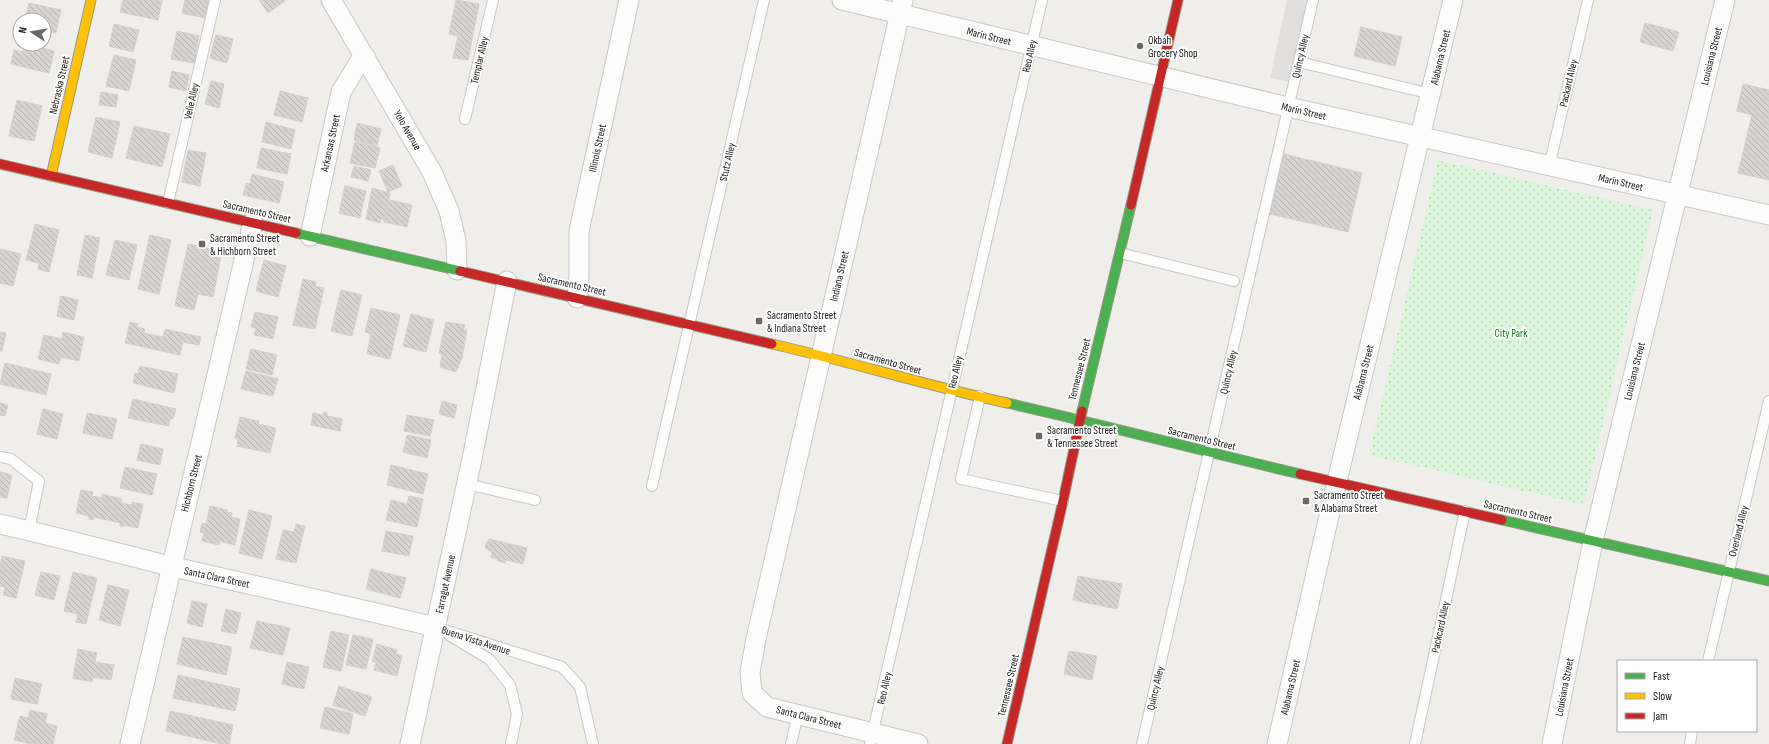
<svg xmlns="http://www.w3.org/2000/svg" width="1769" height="744" font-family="'Sofia Sans Condensed',sans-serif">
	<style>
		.park { fill: url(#park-dots) }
		.parking { fill: #e0dfde }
		.building { fill: url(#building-back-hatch); stroke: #d3d0cc }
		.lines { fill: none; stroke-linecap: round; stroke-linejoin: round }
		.lane-casing { stroke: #c9c8c7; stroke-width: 12 }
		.street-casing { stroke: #c9c8c7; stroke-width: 21 }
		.fast-casing { stroke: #999a82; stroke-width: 11 }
		.slow-casing { stroke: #999a82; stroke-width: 11 }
		.jam-casing { stroke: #999a82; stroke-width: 11 }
		.lane { stroke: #fdfcfc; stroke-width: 10 }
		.street { stroke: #fdfcfc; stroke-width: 19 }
		.fast { stroke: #4caf50; stroke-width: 9 }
		.slow { stroke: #ffc107; stroke-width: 9 }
		.jam { stroke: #c62828; stroke-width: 9 }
		.poi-dot { fill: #6a6968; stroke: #fff; stroke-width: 1.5 }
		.labels { text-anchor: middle; stroke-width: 3.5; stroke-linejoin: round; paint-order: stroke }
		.street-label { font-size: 11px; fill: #222; stroke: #fff }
		.poi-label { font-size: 11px; fill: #222; stroke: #fff; text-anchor: start }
		.park-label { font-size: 11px; fill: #0c8416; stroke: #fff }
	</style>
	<defs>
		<pattern id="park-dots" width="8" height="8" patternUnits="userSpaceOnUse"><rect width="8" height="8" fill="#daf5da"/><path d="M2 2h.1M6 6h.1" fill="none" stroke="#bbd2bb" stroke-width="1.8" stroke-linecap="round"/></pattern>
		<pattern id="building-back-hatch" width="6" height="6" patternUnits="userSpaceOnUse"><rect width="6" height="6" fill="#d7d4d2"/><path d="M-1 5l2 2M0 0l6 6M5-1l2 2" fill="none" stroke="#b8b6b4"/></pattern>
	</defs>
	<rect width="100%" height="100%" fill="#f0eeeb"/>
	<polygon class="park" points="1438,160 1653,210 1584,505 1369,455"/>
	<polygon class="parking" points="1287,0 1308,0 1290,82 1270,78"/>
	<g class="building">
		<polygon points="123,0 162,0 158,20 120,12"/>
		<polygon points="185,0 209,0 205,18 182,13"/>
		<polygon points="259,0 284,0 285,1 268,13"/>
		<polygon points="456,0 479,4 468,60 453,58 458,36 449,34"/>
		<polygon points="29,3 61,10 56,33 44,31 44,20 25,20"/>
		<polygon points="1645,23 1679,32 1673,51 1640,42"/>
		<polygon points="114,24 139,30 133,52 109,46"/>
		<polygon points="1361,27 1402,37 1395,66 1354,56"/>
		<polygon points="177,31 199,36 194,63 171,59"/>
		<polygon points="216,35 233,39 227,63 210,58"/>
		<polygon points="25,44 54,51 49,73 11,64 14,50 23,52"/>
		<polygon points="114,55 136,60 129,91 106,86"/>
		<polygon points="172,71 189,75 186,91 169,87"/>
		<polygon points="211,81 224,84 219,108 205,104"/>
		<polygon points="1743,84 1769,90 1769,180 1738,173 1752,115 1737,111"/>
		<polygon points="280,91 308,98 302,122 274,115"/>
		<polygon points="101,92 118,95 116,107 99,105"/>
		<polygon points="17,100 42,106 34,141 9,136"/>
		<polygon points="96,117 120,122 112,158 88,152"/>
		<polygon points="266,122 295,130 291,149 262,142"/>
		<polygon points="357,123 381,129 377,146 354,140"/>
		<polygon points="134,126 170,134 162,167 126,158"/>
		<polygon points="355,142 380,148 375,168 350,163"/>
		<polygon points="261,148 291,154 287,174 257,168"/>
		<polygon points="188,150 206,153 200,186 182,182"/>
		<polygon points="1284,154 1362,173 1348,232 1270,214"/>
		<polygon points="393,165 402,186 388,192 379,171"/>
		<polygon points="354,166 371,170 368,181 351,177"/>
		<polygon points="252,174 284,182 279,203 243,195 246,183 250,184"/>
		<polygon points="345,186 366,191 360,218 339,213"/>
		<polygon points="372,188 390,193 384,220 381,219 380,223 366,219"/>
		<polygon points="389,200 412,205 407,227 384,222"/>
		<polygon points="35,224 59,230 49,272 38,269 39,263 26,260"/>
		<polygon points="85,235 100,238 92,278 77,275"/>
		<polygon points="150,235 171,240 159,294 138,289"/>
		<polygon points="115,240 137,245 129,280 106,275"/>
		<polygon points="188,244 222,251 213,297 198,294 194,310 175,306"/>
		<polygon points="0,249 21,254 13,286 0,283"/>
		<polygon points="264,260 286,266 278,297 256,291"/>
		<polygon points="303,279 316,282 315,286 324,288 315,329 293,325"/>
		<polygon points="341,290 362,295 352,336 331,331"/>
		<polygon points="61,296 78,300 74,320 57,316"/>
		<polygon points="371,308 400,315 390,359 367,354 371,334 365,332"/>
		<polygon points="255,312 278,317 273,339 254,335 256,328 251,327"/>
		<polygon points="411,314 434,320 426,352 403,346"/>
		<polygon points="130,322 138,324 137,327 145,329 144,333 163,337 165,329 201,337 199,345 183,342 180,355 125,343"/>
		<polygon points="446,322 465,325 463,330 467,330 462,358 456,372 440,367 442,354 439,353"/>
		<polygon points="0,332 6,333 2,351 0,351"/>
		<polygon points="63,332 84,337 79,361 61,357 59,364 38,359 44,335 62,339"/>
		<polygon points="251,349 277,355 272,375 246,369"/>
		<polygon points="5,363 51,374 46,395 0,384"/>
		<polygon points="140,366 178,374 174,393 133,383 135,373 138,374"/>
		<polygon points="246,371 278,379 273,396 241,389"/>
		<polygon points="133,399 176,409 173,419 170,419 169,426 128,418"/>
		<polygon points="442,401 457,405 454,418 439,414"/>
		<polygon points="0,403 8,405 5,416 0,415"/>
		<polygon points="43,409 63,414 57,439 37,434"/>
		<polygon points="324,412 327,413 327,416 342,419 340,431 311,425 313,413 323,415"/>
		<polygon points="87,413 117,419 112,439 83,433"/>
		<polygon points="407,415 434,420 430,436 404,431"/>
		<polygon points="240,417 259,421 258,424 276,428 270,453 237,446 238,439 235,438"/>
		<polygon points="407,435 431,440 427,458 403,452"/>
		<polygon points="141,444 163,449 160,465 137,460"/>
		<polygon points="391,465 428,474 423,494 387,485"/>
		<polygon points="125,467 157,474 152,495 120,488"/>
		<polygon points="0,472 12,475 7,498 0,497"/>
		<polygon points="81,490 93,492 92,496 102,498 102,494 122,499 121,503 132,505 132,502 143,504 138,528 124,525 123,527 120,526 120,523 94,517 93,520 89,519 89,516 76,513"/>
		<polygon points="409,496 423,499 417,527 386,520 391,500 407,504"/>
		<polygon points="210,506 227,510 227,512 232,513 231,517 240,519 235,545 219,541 219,545 202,541 204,533 200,532 202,523 206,524"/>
		<polygon points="249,510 272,516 262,559 239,553"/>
		<polygon points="296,524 305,526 296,563 276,559 283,530 294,532"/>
		<polygon points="386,531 413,536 409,556 382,551"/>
		<polygon points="489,539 527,548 523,564 506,560 505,563 498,561 498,559 491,557 492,552 485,548 487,541 489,542"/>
		<polygon points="2,556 25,561 16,598 3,595 5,587 0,586 0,566"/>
		<polygon points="371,569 406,578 400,598 366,589"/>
		<polygon points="41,572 60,576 54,600 35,595"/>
		<polygon points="73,572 97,578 86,624 76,622 78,614 64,611"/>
		<polygon points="1078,576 1122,584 1117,609 1073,600"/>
		<polygon points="108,585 129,590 120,626 99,620"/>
		<polygon points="192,601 207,604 202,627 187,623"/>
		<polygon points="226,609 241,613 236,634 221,631"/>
		<polygon points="257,621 290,628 283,655 250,648"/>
		<polygon points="331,631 349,635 341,671 323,667"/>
		<polygon points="353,635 373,639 366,669 346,665"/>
		<polygon points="183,637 232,647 226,675 177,664"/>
		<polygon points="377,644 397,650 396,654 402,656 397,676 374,670 376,662 372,662"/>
		<polygon points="78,649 97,653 95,662 114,665 111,680 93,677 92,682 73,678"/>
		<polygon points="1069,651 1097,656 1092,680 1064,674"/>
		<polygon points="287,662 309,667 304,689 282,684"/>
		<polygon points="178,675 240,689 235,711 173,698"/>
		<polygon points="15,678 42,684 37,704 11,699"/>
		<polygon points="339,686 372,697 365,716 333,705"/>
		<polygon points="325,707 353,714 349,734 320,728"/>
		<polygon points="30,710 47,714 45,723 57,726 53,744 31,744 14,740 20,716 28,718"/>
		<polygon points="170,711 233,725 229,744 221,744 166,731"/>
	</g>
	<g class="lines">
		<g class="lane-casing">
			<g id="lane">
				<polyline points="1299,62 1431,94"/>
				<polyline points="465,119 493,0"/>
				<polyline points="1549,167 1588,0"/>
				<polyline points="168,203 215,0"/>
				<polyline points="1120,253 1234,281"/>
				<polyline points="980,396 961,479 1063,501"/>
				<polyline points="0,457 11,459 39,481 29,531"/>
				<polyline points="467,484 535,500"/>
				<polyline points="652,486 764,0"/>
				<polyline points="435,627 562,667 580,687 593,744"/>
				<polyline points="449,635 489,659 510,685 517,714 511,744"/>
				<polyline points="1708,661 1769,401"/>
				<polyline points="791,744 798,714"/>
				<polyline points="870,744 1042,0"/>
				<polyline points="1142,744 1313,0"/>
				<polyline points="1415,744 1465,511"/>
				<polyline points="1690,744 1692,731"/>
			</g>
		</g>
		<g class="street-casing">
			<g id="street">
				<polyline points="331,0 432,172 449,211 456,241 457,270"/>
				<polyline points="842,0 1288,107 1769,215"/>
				<polyline points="903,0 756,639 750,672 752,693 767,707 918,744"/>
				<polyline points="310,236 341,92 360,61 366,58"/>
				<polyline points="577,298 579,276 579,231 629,0"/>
				<path d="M0 524C57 537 113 552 170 566 258 587 347 605 435 627"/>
				<polyline points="130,744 253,222"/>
				<polyline points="410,744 472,459 507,281"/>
				<polyline points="1277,744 1337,481 1453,0"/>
				<polyline points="1552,744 1593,541 1725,0"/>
			</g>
		</g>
		<g class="fast-casing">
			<g id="fast">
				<polyline points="296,233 460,271"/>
				<path d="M1007 403C1105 425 1202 451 1300 474"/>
				<polyline points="1082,411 1131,205"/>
				<polyline points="1502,520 1769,581"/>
			</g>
		</g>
		<g class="slow-casing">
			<g id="slow">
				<polyline points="51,176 91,0"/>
				<path d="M772 344C851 362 928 386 1007 403"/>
			</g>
		</g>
		<g class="jam-casing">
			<g id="jam">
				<polyline points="0,164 296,233"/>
				<polyline points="1131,205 1178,0"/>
				<polyline points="460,271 772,344"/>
				<polyline points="1300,474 1502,520"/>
				<polyline points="1007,744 1063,501 1082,411"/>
			</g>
		</g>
		<use href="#lane" class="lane"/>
		<use href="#street" class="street"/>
		<use href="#fast" class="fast"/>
		<use href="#slow" class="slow"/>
		<use href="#jam" class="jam"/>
	</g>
	<g class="poi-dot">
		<circle cx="1140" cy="46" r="4"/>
		<rect x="198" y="240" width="8" height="8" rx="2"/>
		<rect x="755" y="317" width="8" height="8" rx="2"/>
		<rect x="1035" y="432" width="8" height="8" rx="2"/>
		<rect x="1302" y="497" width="8" height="8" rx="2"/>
	</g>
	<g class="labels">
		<g class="street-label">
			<text transform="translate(989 36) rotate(14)" y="4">Marin Street</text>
			<text transform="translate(1029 56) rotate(-77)" y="4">Reo Alley</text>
			<text transform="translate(1300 56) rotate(-77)" y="4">Quincy Alley</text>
			<text transform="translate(1711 56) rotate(-76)" y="4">Louisiana Street</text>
			<text transform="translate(1440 57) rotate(-77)" y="4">Alabama Street</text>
			<text transform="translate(479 60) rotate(-77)" y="4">Templar Alley</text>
			<text transform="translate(1568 83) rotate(-77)" y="4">Packard Alley</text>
			<text transform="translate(59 85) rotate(-77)" y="4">Nebraska Street</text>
			<text transform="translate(191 101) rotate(-77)" y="4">Velie Alley</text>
			<text transform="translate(1304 111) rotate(13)" y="4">Marin Street</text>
			<text transform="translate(408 130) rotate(60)" y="4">Yolo Avenue</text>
			<text transform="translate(330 143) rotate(-78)" y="4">Arkansas Street</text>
			<text transform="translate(597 148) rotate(-78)" y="4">Illinois Street</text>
			<text transform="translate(727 162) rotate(-77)" y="4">Stutz Alley</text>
			<text transform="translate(1621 182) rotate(13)" y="4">Marin Street</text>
			<text transform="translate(257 211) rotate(13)" y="4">Sacramento Street</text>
			<text transform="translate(839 276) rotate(-77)" y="4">Indiana Street</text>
			<text transform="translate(572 284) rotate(13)" y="4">Sacramento Street</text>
			<text transform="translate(888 361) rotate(16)" y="4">Sacramento Street</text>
			<text transform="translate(1079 369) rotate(-76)" y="4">Tennessee Street</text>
			<text transform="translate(1634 371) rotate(-76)" y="4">Louisiana Street</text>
			<text transform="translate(955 372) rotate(-77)" y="4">Reo Alley</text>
			<text transform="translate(1228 372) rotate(-77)" y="4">Quincy Alley</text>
			<text transform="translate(1363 372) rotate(-76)" y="4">Alabama Street</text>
			<text transform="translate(1202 438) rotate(14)" y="4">Sacramento Street</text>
			<text transform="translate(191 483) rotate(-76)" y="4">Hichborn Street</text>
			<text transform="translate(1518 511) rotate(13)" y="4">Sacramento Street</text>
			<text transform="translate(1738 531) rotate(-76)" y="4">Overland Alley</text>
			<text transform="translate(217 577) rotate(12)" y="4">Santa Clara Street</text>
			<text transform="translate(445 584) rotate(-78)" y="4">Farragut Avenue</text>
			<text transform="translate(1440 627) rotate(-78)" y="4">Packcard Alley</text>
			<text transform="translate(476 640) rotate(18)" y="4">Buena Vista Avenue</text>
			<text transform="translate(1008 685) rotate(-77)" y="4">Tennessee Street</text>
			<text transform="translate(1290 687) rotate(-77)" y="4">Alabama Street</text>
			<text transform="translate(1564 687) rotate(-79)" y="4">Louisiana Street</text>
			<text transform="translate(884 688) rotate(-77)" y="4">Reo Alley</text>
			<text transform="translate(1155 688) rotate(-77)" y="4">Quincy Alley</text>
			<text transform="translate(809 717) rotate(14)" y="4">Santa Clara Street</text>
		</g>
		<g class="poi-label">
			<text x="1148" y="44">Okbah<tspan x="1148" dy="13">Grocery Shop</tspan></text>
			<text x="210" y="242">Sacramento Street<tspan x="210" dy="13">&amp; Hichborn Street</tspan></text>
			<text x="767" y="319">Sacramento Street<tspan x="767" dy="13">&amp; Indiana Street</tspan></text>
			<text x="1047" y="434">Sacramento Street<tspan x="1047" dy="13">&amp; Tennessee Street</tspan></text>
			<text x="1314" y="499">Sacramento Street<tspan x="1314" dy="13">&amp; Alabama Street</tspan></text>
		</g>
		<g class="park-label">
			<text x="1511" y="337">City Park</text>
		</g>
	</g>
	<rect x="1617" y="660" width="140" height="72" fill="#ffffff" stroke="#a7a7a7"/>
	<rect x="1625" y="673" width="20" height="6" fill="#4caf50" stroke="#a7a7a7"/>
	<text x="1653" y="680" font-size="12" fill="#222222">Fast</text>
	<rect x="1625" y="693" width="20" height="6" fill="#ffc107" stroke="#a7a7a7"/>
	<text x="1653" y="700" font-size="12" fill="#222222">Slow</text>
	<rect x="1625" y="713" width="20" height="6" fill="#c62828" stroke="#a7a7a7"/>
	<text x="1653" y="720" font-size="12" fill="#222222">Jam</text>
	<g transform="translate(32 32) rotate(282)"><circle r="19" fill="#ffffff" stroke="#a7a7a7"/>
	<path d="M0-3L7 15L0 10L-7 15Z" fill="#6a6968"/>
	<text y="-6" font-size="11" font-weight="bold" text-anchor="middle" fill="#222222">N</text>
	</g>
</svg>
